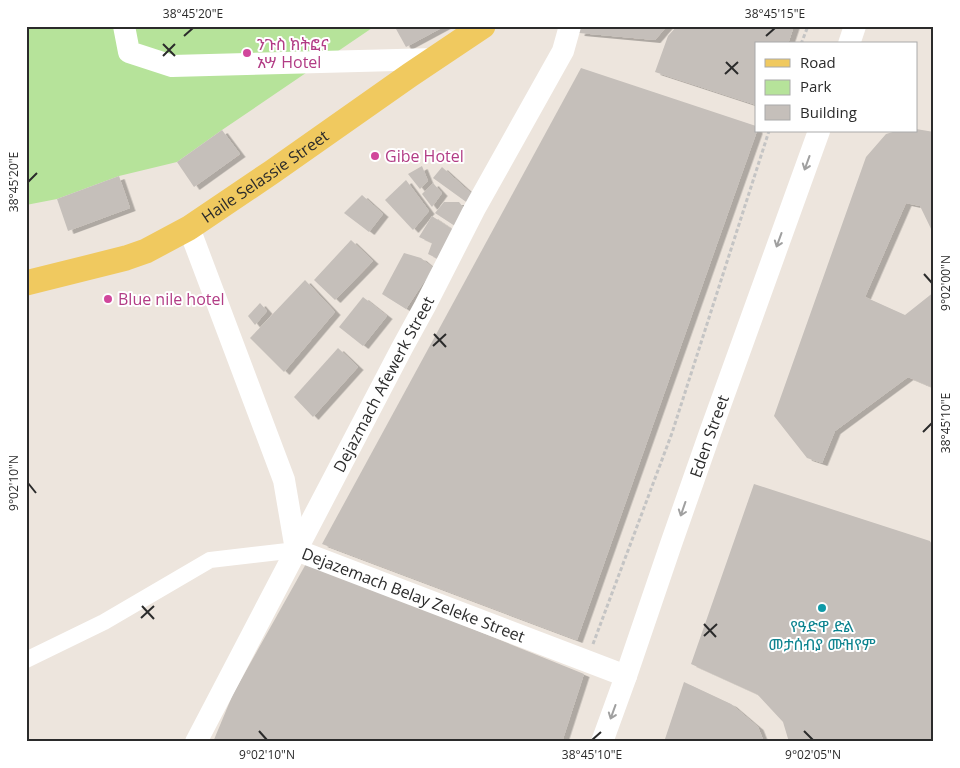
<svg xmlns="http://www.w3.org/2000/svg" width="960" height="768" font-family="'Open Sans','Noto Sans Ethiopic',sans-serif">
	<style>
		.green { fill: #b6e39a }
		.building { fill: #c5bfba; filter: url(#shadow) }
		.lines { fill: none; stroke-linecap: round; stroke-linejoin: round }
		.path { stroke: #c4c4c4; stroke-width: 3; stroke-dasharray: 4 2.5; stroke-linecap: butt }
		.street { stroke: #fff; stroke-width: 16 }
		.secondary { stroke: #fff; stroke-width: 22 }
		.primary { stroke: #f0c95f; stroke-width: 25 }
		.oneway { stroke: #a0a0a0 }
		.ticks { fill: none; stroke: #2b2b2b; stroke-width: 2 }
		.hotel-dot { fill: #d1479c; stroke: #fff; stroke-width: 2 }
		.culture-dot { fill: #0f9aa8; stroke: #fff; stroke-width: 2 }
		.labels { text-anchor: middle; stroke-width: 4; stroke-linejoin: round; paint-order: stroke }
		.hotel-label { font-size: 16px; fill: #b23c85; stroke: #fff; text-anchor: start }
		.street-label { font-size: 16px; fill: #2b2b2b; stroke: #fff }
		.culture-label { font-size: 16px; fill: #0d838f; stroke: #fff }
		.neatline { fill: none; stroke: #2b2b2b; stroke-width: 2 }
		.ticks-label { font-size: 12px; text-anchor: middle; fill: #2b2b2b }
	</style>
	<defs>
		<filter id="shadow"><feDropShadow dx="5.5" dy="3" stdDeviation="0" flood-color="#0004"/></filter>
	</defs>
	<rect width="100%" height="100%" fill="#ede5dd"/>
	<polygon class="green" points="26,26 375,26 222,130 177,162 119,176 57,199 26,205"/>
	<g class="building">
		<polygon points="400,26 445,26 406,47 396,29"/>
		<polygon points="581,26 667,26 655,40 579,33"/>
		<polygon points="677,26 794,26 788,44 756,44 756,105 655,72 668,36"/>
		<polygon points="581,68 756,126 757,131 577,640 322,544"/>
		<polygon points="916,129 934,132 934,235 920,206 906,203 865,297 905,315 934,292 934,388 908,377 835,431 822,463 807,458 774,416 866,157 886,134 896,131 916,131"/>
		<polygon points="222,130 240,154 194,187 177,162"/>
		<polygon points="422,166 428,181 420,189 408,174"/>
		<polygon points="442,167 474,196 469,204 433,178"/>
		<polygon points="119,176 130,208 68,231 57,199"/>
		<polygon points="406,180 429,211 413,230 385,200"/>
		<polygon points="433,183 442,193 432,207 422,194"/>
		<polygon points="362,195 383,214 369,232 344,213"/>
		<polygon points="444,202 459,202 467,212 455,226 435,213"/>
		<polygon points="432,216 453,230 438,259 428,254 432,243 419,237"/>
		<polygon points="351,240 373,261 335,300 314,280"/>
		<polygon points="404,253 421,258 433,268 406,309 382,294"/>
		<polygon points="305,280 335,312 284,372 250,338"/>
		<polygon points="363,297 387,316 363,346 339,327"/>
		<polygon points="260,303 267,311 255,325 248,316"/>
		<polygon points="338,348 358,367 313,417 294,397"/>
		<polygon points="754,484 930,541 934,551 934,742 789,742 783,722 757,694 691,664"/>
		<polygon points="307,562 584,674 562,742 213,742 233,694"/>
		<polygon points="684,682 731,704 758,727 764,742 664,742"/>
	</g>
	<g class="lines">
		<g class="path">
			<polyline points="801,44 808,26"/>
			<polyline points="593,644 672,433 769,131"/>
		</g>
		<polyline class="street" points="26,660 104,622 210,560 296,550"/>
		<g class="secondary">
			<polyline points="124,26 129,52 172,66 435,59"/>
			<polyline points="849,44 855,26"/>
			<path id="s1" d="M189 228 284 480 296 550 626 676"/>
			<path id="s2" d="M196 742 402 348 425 306 474 210 563 51 570 26"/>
			<path id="s3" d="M602 742 626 676 671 544 711 430 819 131"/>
		</g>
		<path class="primary" id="s4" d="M26 283 126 258 146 251 189 228 272 172 410 75 483 26"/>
	</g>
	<defs><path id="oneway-shaft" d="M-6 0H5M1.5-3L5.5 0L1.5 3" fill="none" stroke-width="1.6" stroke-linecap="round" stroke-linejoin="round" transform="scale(1.25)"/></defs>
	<g class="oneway">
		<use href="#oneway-shaft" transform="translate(807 163) rotate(110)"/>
		<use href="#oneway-shaft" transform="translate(779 240) rotate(110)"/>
		<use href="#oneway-shaft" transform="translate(683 509) rotate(109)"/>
		<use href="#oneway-shaft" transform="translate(613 712) rotate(110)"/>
	</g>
	<path class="ticks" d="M184 36 193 28M766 36 775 28M163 44 175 56M163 56 175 44M726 62 738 74M725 74 738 62M28 182 37 173M924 274 932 283M434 334 446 347M433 346 446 334M923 432 932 423M28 483 36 493M142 606 154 619M141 618 154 606M704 624 716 637M704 636 717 624M259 731 267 740M804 731 813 740M592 740 601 732"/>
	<g class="hotel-dot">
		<circle cx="247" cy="53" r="5"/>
		<circle cx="375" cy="156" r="5"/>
		<circle cx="108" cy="299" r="5"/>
	</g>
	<circle class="culture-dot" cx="822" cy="608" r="5"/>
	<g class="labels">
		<g class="hotel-label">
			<text x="257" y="50">ንጉስ ክትፎና<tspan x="257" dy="18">አሣ Hotel</tspan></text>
			<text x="385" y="162">Gibe Hotel</text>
			<text x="118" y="305">Blue nile hotel</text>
		</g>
		<g class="street-label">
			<text dy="6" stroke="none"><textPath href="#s4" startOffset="265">Haile Selassie Street</textPath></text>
			<text dy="6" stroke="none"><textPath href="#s2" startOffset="404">Dejazmach Afewerk Street</textPath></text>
			<text dy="6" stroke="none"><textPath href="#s3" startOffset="324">Eden Street</textPath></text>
			<text dy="6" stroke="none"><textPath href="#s1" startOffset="466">Dejazemach Belay Zeleke Street</textPath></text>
		</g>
		<g class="culture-label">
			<text x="822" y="632">የዓድዋ ድል<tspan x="822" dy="18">መታሰብያ ሙዝየም</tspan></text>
		</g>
	</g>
	<rect width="960" height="768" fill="none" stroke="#ffffff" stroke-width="55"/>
	<rect x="755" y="42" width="162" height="90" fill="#ffffff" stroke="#aaaaaa"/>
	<rect x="765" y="59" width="25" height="8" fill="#f0c95f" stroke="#aaaaaa"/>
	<text x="800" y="68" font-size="15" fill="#2b2b2b">Road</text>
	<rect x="765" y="80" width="25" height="15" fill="#b6e39a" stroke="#aaaaaa"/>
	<text x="800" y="92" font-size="15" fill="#2b2b2b">Park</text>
	<rect x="765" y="105" width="25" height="15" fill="#c5bfba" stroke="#aaaaaa"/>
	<text x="800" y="118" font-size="15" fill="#2b2b2b">Building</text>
	<rect x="28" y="28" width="904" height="712" class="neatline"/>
	<g class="ticks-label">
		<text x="193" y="18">38°45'20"E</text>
		<text x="775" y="18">38°45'15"E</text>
		<text transform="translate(14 182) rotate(-90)" y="4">38°45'20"E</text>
		<text transform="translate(946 283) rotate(-90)" y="4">9°02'00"N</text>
		<text transform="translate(946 423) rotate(-90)" y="4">38°45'10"E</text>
		<text transform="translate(14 483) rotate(-90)" y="4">9°02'10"N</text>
		<text x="267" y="759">9°02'10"N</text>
		<text x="592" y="759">38°45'10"E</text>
		<text x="813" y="759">9°02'05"N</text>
	</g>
</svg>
